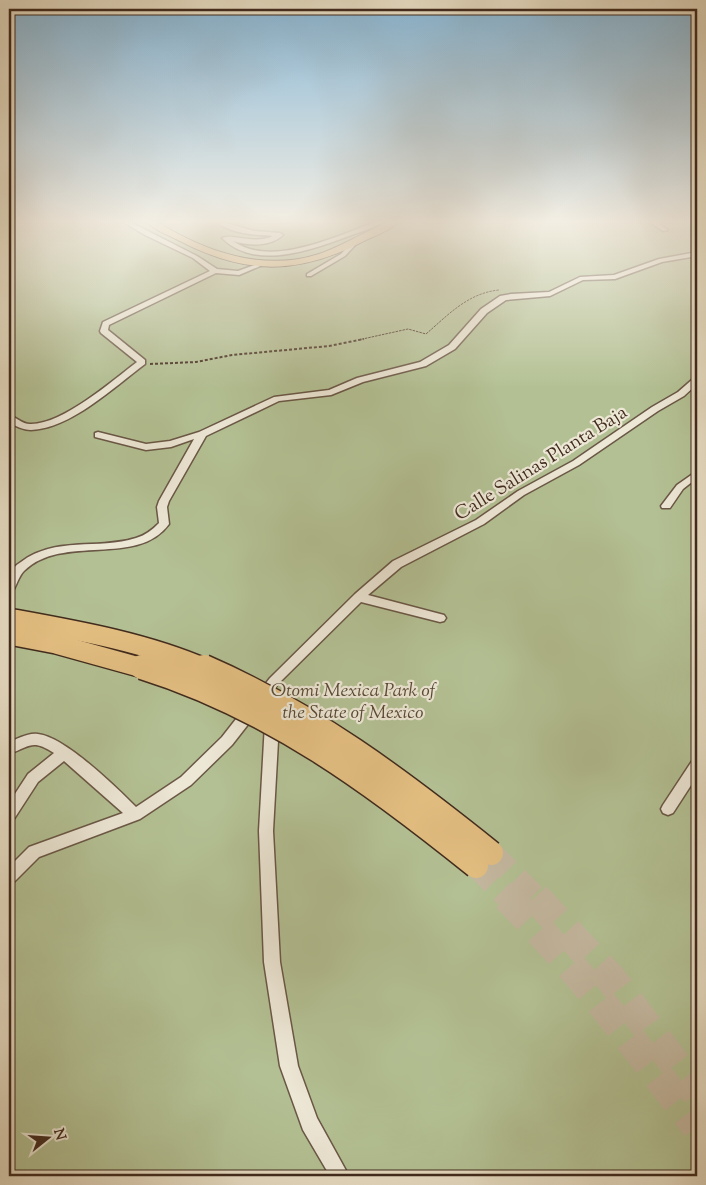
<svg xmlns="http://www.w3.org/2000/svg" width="706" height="1185" font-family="'Sorts Mill Goudy',serif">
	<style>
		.green { fill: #b3c093; stroke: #7a7658 }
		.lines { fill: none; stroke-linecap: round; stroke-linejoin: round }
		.motorway-tunnel-far1 { stroke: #c3b79f; stroke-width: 24; stroke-dasharray: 24 12; stroke-linecap: butt }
		.motorway-tunnel { stroke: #c3b79f; stroke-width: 31; stroke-dasharray: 31 16; stroke-linecap: butt }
		.minor-casing { stroke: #6a5746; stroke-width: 3 }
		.primary-casing { stroke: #412b1d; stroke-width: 2 }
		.path-far1 { stroke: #412b1d; stroke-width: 1; stroke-dasharray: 2.5 1; stroke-linecap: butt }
		.path { stroke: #412b1d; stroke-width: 2; stroke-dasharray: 3 2; stroke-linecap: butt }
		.minor { fill: #ede7d6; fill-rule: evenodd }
		.primary { fill: #e2bd80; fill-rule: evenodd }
		.motorway-bridge-far1-casing { stroke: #412b1d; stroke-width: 22; stroke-linecap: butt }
		.motorway-bridge-casing { stroke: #412b1d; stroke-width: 27; stroke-linecap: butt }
		.motorway-bridge-far1 { stroke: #e2bd80; stroke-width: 19 }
		.motorway-bridge { stroke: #e2bd80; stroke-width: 24 }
		.labels { text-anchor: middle; stroke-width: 4.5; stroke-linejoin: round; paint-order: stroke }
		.street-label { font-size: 19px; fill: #412b1d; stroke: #ede7d6 }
		.park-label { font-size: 19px; font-style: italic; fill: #584935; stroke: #ede7d6 }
	</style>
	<rect width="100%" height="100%" fill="#e4dac0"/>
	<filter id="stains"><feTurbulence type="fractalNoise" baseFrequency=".004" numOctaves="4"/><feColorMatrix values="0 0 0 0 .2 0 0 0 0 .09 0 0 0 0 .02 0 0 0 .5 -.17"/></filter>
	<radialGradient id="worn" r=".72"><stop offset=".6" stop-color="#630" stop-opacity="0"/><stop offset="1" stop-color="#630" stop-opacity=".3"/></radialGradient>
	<rect class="green" x="9" y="223" width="688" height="953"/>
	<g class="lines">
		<g class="motorway-tunnel-far1">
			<polyline points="491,853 536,898"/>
			<polyline points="476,866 509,898"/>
		</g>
		<g class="motorway-tunnel">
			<path d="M507 897C578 967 637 1048 697 1127"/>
			<polyline points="535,897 612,980 697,1093"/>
		</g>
		<g class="minor-casing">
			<g id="minor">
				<path d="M125 223H132L197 256 217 269 238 271 260 263 265 264 239 275 216 273 109 325 108 330 145 360V364C114 387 70 429 31 430 23 430 15 426 9 422V415C16 417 22 424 30 424 62 425 112 381 137 362L101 333 100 331 103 322 210 271 193 258 145 235Z"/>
				<path d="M218 223H226L254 231 280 233 283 235C270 247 249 246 233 241 270 268 335 237 373 223H381C372 229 359 232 349 236 311 250 255 271 222 238 231 233 254 245 273 236 255 235 233 234 218 223Z"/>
				<polygon points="651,223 658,223 668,230 663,231"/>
				<polygon points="355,239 360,240 345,256 311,276 307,276 307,274 341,254"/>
				<path d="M697 252V256L662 262 615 279 583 280 550 296 506 300 487 313 455 349 426 366 363 382 331 395 279 401 206 436 169 501 167 507 169 524C137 568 63 533 24 571 19 576 17 584 13 591L9 592C9 587 8 581 9 576 11 570 16 565 21 562 55 536 98 550 136 538 146 535 152 530 159 523L157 507 159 501 194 439 171 447 146 450 95 437V433L98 432 146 444 170 441 199 432 274 397 329 390 357 378 420 362 449 345 481 309 500 296 511 294 549 292 580 277 614 275 659 259Z"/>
				<polygon points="694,378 697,378 697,384 684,396 658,411 579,465 524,495 484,524 401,567 368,595 444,615 446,618 444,621 440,622 361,602 278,684 265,701 261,702 257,701 255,697 270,678 355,594 393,561 476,520 518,491 573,461 652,407 678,392"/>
				<polygon points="697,471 697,478 683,489 670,508 662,508 661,506 677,485"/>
				<path d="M252 704 257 705 258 709 257 713 232 745 191 785 140 819 39 857 14 882 9 884V867L29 847 123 813 64 761 38 782 14 819 9 821V803L28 774 54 753C32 739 31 746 9 754V742C17 739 29 732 38 734 65 737 116 787 136 807L181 777 222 737 247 705Z"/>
				<polygon points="272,718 277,719 279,723 273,831 280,962 298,1066 317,1118 349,1176 330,1176 303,1130 280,1066 264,962 259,831 265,723 267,719"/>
				<polygon points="697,759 697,776 673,813 668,815 663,813 661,809 663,805 692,761"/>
			</g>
		</g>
		<g class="primary-casing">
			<path id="primary" d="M148 223H159C206 252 264 272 319 254 342 246 363 233 385 223H397C388 232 371 237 360 243 294 276 243 274 178 240 168 235 156 231 148 223Z"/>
		</g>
		<path class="path-far1" d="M358 340 408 329 426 334C448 315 468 293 499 290"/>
		<polyline class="path" points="150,364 196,362 232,355 329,346 364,339"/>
		<use href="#minor" class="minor"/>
		<use href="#primary" class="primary"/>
		<g class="motorway-bridge-far1-casing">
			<g id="motorway-bridge-far1">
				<path d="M9 618C75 630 145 642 207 669"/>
				<polyline points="9,635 56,644 146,669"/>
			</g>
		</g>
		<g class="motorway-bridge-casing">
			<g id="motorway-bridge">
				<path d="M142 667C270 707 373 783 476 866"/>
				<path d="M204 667C312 714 400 780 491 853"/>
			</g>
		</g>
		<use href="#motorway-bridge-far1" class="motorway-bridge-far1"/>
		<use href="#motorway-bridge" class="motorway-bridge"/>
	</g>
	<linearGradient id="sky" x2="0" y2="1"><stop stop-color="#87b6d5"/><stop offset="0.57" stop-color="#f3eee3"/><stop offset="1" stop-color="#f3eee3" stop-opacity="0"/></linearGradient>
	<rect width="706" height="389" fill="url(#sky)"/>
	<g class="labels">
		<g class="street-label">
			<text transform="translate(540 462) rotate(-32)" y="7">Calle Salinas Planta Baja</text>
		</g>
		<g class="park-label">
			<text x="353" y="696">Otomi Mexica Park of<tspan x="353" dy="22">the State of Mexico</tspan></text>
		</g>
	</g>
	<rect width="706" height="1185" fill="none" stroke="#e4dac0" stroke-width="30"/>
	<rect x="10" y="10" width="686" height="1165" fill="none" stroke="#412b1d" stroke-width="2.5"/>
	<rect x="15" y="15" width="676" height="1155" fill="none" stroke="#412b1d"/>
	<g transform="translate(48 1138) rotate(73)" stroke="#ede7d6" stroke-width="4" paint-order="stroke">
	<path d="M0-4L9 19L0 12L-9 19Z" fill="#412b1d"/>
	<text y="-8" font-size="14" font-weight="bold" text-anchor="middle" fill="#412b1d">N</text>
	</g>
	<rect width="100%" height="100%" filter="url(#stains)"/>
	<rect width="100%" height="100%" fill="url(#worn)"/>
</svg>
